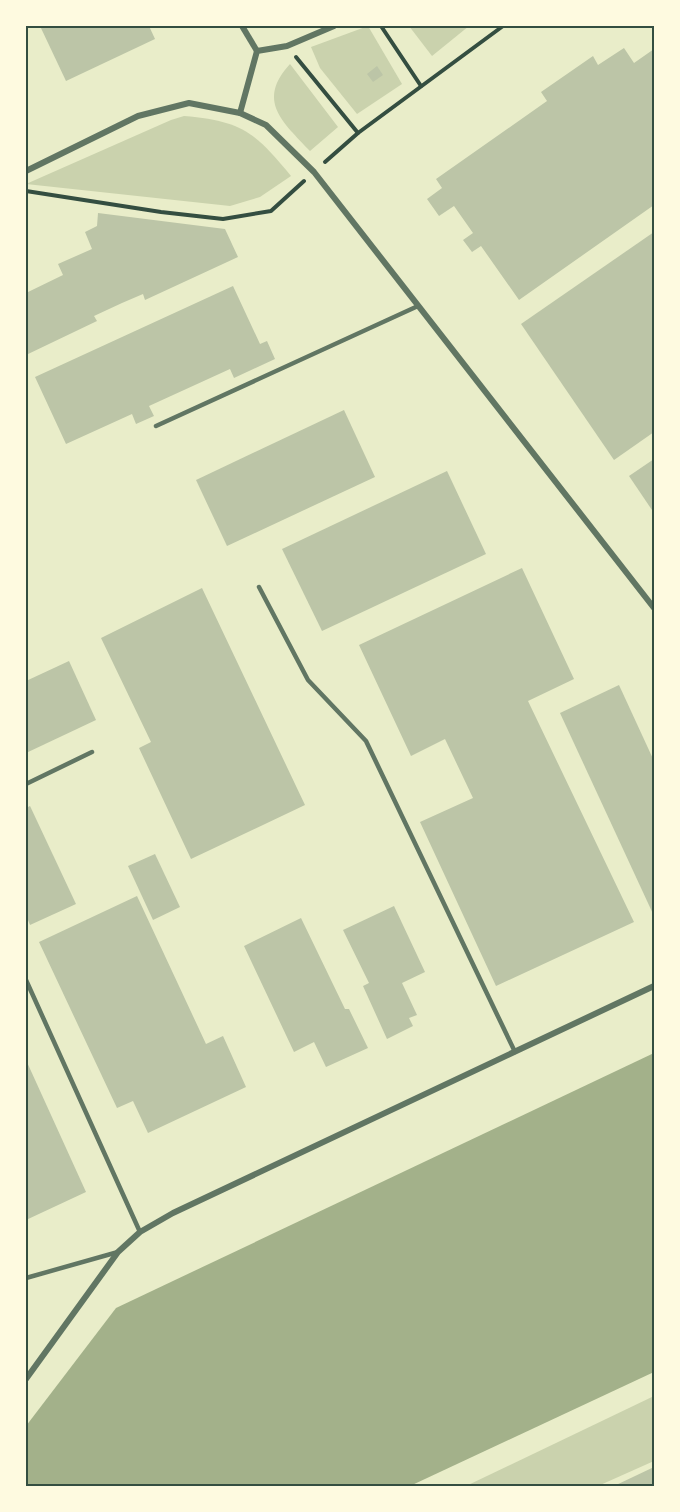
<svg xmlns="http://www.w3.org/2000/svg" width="680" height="1512" font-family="Roboto,sans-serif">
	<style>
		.green { fill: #cad2ad }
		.water { fill: #a3b18a }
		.building { fill: #bcc5a7 }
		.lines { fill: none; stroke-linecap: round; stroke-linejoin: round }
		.path { stroke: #344e41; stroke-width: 4 }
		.service { stroke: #617663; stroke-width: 4.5 }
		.minor { stroke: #617663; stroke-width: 6 }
		.neatline { fill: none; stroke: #344e41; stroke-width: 2 }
	</style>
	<rect width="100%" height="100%" fill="#e9edc9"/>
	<g class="green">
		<polygon points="368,26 402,84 357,114 320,68 311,47"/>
		<polygon points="409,26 469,26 432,56"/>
		<path d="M290 64 338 127 310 151C283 122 256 101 290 64Z"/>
		<path d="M184 116C242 121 255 132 291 176L260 197 230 206 26 184 171 120Z"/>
		<polygon points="654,1396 654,1461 598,1486 466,1486"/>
	</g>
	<polygon class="water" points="654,1053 654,1372 410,1486 26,1486 26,1426 116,1308"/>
	<g class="building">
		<polygon points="40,26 149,26 155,39 66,81"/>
		<polygon points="624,48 634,63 654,49 654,205 519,300 481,246 472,252 463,240 473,233 454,206 439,216 427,199 442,188 436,179 547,101 541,92 593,56 598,65"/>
		<polygon points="377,66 383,75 373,82 367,74"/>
		<polygon points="98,213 225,229 238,257 145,300 143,294 122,303 94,316 97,321 26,355 26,293 63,275 58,264 92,249 85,232 97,226"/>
		<polygon points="654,232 654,432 614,460 521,324"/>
		<polygon points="233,286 260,344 267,341 275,359 234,378 230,369 149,406 154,416 136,424 132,414 66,444 35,377"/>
		<polygon points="344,410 375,477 227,546 196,480"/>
		<polygon points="654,459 654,513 629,476"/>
		<polygon points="447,471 486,554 322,631 282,549"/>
		<polygon points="522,568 574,679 528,701 634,922 496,986 420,822 473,798 445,739 411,756 359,645"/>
		<polygon points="202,588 305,805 191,859 139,748 151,742 101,638"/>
		<polygon points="69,661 96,720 26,753 26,681"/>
		<polygon points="619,685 654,761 654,916 560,713"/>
		<polygon points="30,806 76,904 30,925 26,915 26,808"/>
		<polygon points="155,854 180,907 153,920 128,866"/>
		<polygon points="137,896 206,1044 223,1036 246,1087 148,1133 133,1101 117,1108 39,942"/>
		<polygon points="394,906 425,972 402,983 417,1015 409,1018 413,1026 387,1039 363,986 369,983 343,930"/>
		<polygon points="301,918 345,1009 349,1009 368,1048 326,1067 314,1042 294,1052 244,946"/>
		<polygon points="26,1060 86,1192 26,1220"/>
		<polygon points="654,1467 654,1486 614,1486"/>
	</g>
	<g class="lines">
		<g class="path">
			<polyline points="381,26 421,86"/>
			<polyline points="296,57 358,133"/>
			<polyline points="325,162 358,133 503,26"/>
			<polyline points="26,191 161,212 223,219 271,211 304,181"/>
		</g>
		<g class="service">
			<polyline points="156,426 418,306"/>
			<polyline points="259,587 308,680 366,741 515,1052"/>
			<polyline points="26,784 92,752"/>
			<polyline points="26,980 140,1232"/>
			<polyline points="26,1278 118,1252"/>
		</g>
		<g class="minor">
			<polyline points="242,26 257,51"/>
			<polyline points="240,113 257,51 287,46 334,26"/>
			<polyline points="26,171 138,116 189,103 240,113 266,125 314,172 654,608"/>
			<polyline points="26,1379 118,1252 140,1232 173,1213 654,986"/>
		</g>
	</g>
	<rect width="680" height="1512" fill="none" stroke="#fefae0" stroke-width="54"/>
	<rect x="27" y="27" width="626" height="1458" class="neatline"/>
</svg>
